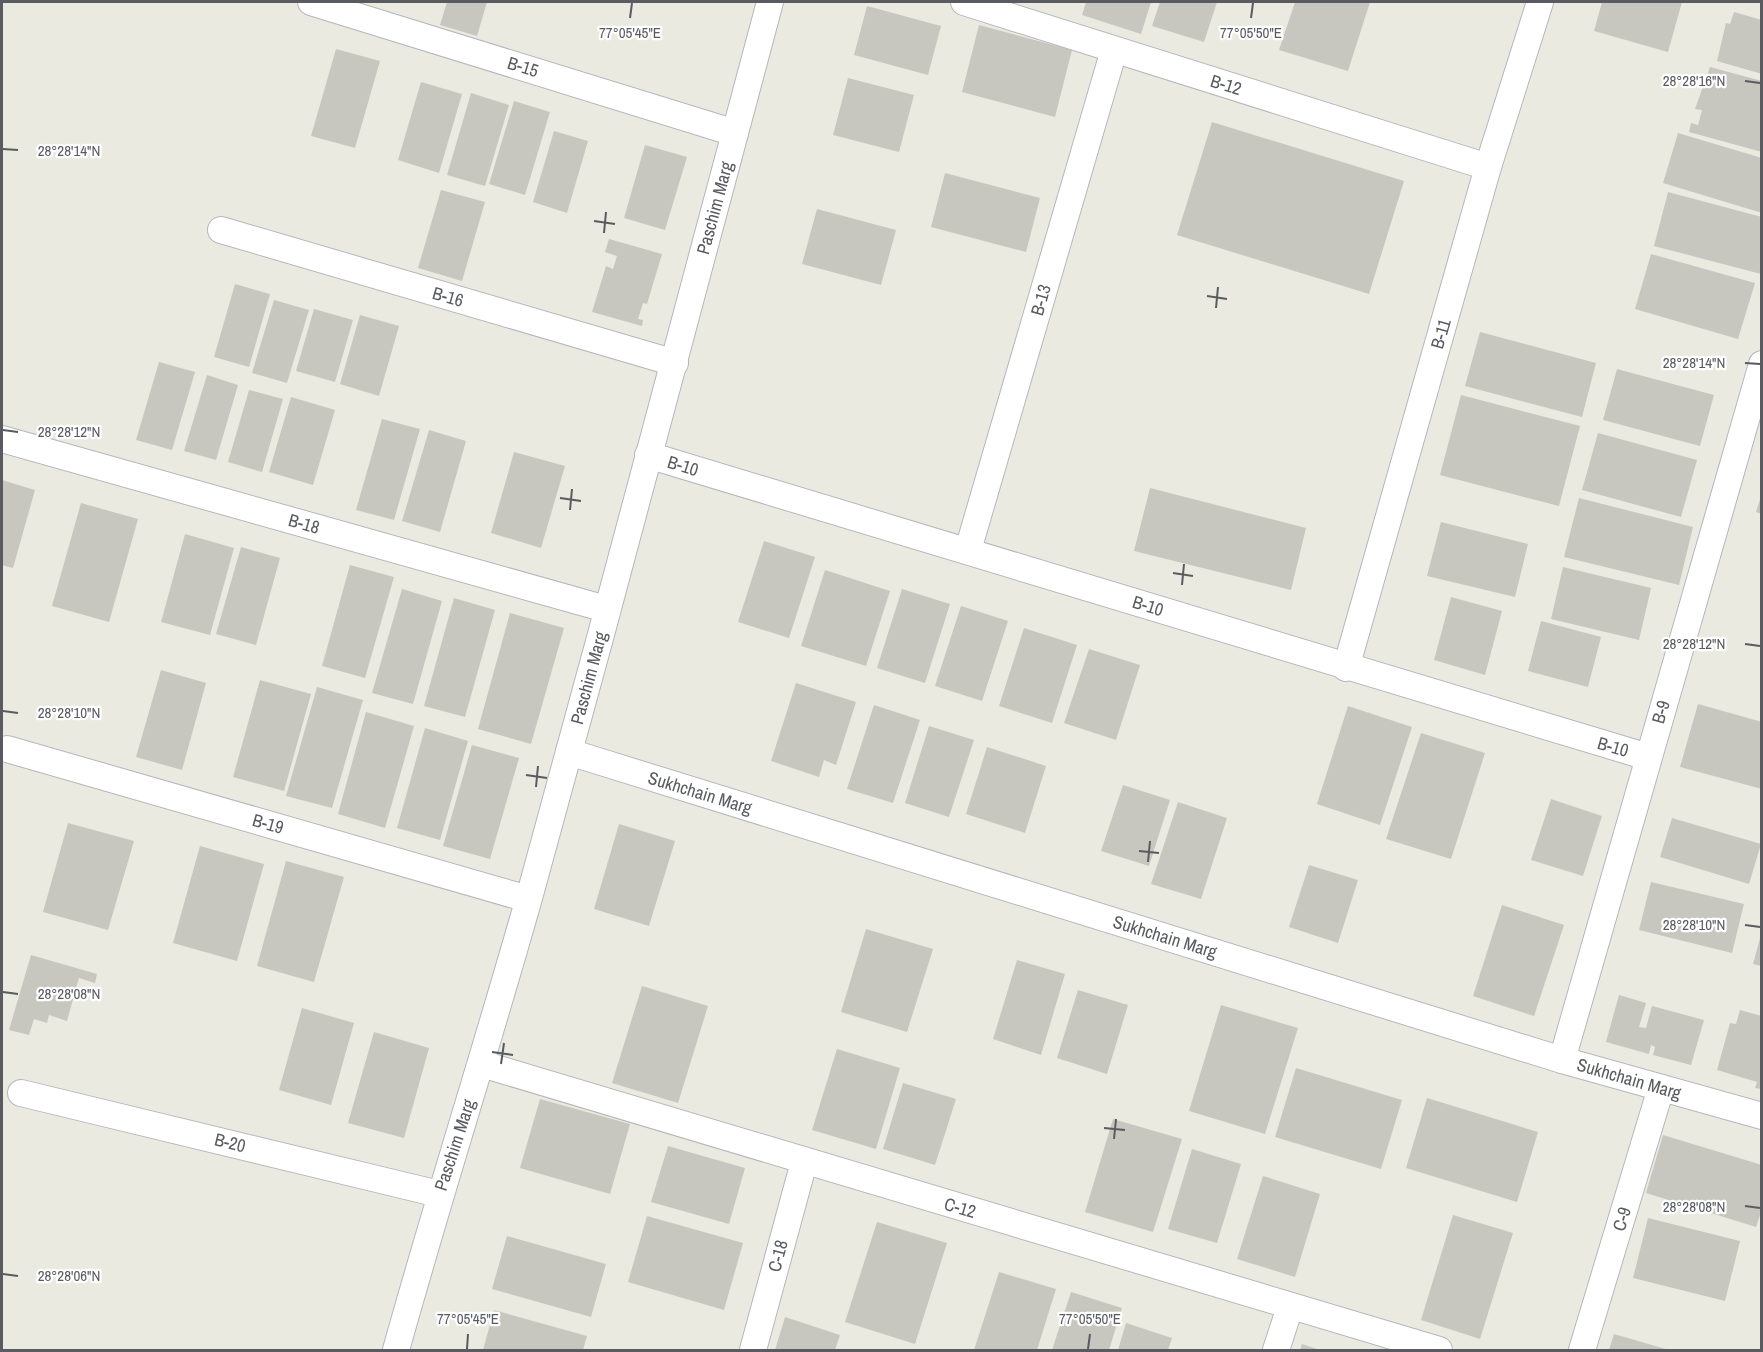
<svg xmlns="http://www.w3.org/2000/svg" width="1763" height="1352" font-family="'Archivo Narrow',sans-serif">
	<style>
		.building { fill: #c8c7bf }
		.lines { fill: none; stroke-linecap: round; stroke-linejoin: round }
		.street-casing { stroke: #b5b7bc; stroke-width: 28 }
		.street { stroke: #fff; stroke-width: 26 }
		.ticks { fill: none; stroke: #595b60; stroke-width: 2 }
		.labels { text-anchor: middle; stroke-width: 4.5; stroke-linejoin: round; paint-order: stroke }
		.street-label { font-size: 18px; fill: #595b60; stroke: #fff }
		.ticks-label { font-size: 15px; text-anchor: middle; fill: #595b60; stroke: #fff; stroke-width: 4.5; stroke-linejoin: round; paint-order: stroke }
	</style>
	<rect width="100%" height="100%" fill="#ebeae0"/>
	<g class="building">
		<polygon points="447,2 487,2 477,36 440,25"/>
		<polygon points="1086,2 1151,2 1141,34 1082,15"/>
		<polygon points="1160,2 1217,2 1204,42 1152,26"/>
		<polygon points="1295,2 1370,2 1348,71 1279,50"/>
		<polygon points="1602,2 1682,2 1668,52 1594,31"/>
		<polygon points="867,6 941,26 928,75 854,55"/>
		<polygon points="1734,12 1762,20 1762,74 1717,61 1726,23 1730,24"/>
		<polygon points="979,25 1072,50 1055,117 962,92"/>
		<polygon points="336,49 380,61 355,148 311,136"/>
		<polygon points="1710,67 1762,81 1762,152 1689,132 1691,123 1698,125 1702,110 1695,109"/>
		<polygon points="848,78 914,95 899,152 833,135"/>
		<polygon points="421,82 462,94 439,173 398,160"/>
		<polygon points="471,93 509,105 485,186 447,175"/>
		<polygon points="514,101 550,112 525,195 489,184"/>
		<polygon points="1212,122 1404,181 1369,294 1177,235"/>
		<polygon points="554,131 588,141 567,213 533,202"/>
		<polygon points="1678,133 1762,158 1762,213 1663,183"/>
		<polygon points="645,145 687,157 665,230 624,218"/>
		<polygon points="945,173 1040,198 1026,252 931,227"/>
		<polygon points="441,190 485,202 462,281 418,268"/>
		<polygon points="1668,192 1762,217 1761,274 1654,246"/>
		<polygon points="817,209 896,230 881,285 802,264"/>
		<polygon points="609,239 662,254 647,304 643,303 638,319 643,320 642,326 592,312 606,266 613,269 617,256 605,252"/>
		<polygon points="1651,254 1755,283 1738,339 1635,309"/>
		<polygon points="235,284 270,294 249,367 214,357"/>
		<polygon points="274,300 309,310 287,383 252,373"/>
		<polygon points="314,309 353,320 335,382 296,371"/>
		<polygon points="360,315 399,326 379,396 340,384"/>
		<polygon points="1480,332 1596,363 1582,417 1465,386"/>
		<polygon points="159,362 195,372 172,450 136,440"/>
		<polygon points="1617,369 1714,395 1700,446 1603,420"/>
		<polygon points="207,375 238,385 216,460 184,451"/>
		<polygon points="249,390 283,399 262,472 228,462"/>
		<polygon points="1461,395 1580,426 1559,506 1440,475"/>
		<polygon points="291,397 335,410 313,485 269,472"/>
		<polygon points="382,419 420,429 394,520 356,510"/>
		<polygon points="429,430 466,441 440,532 402,521"/>
		<polygon points="1598,433 1697,460 1681,517 1582,490"/>
		<polygon points="514,452 565,466 541,548 491,533"/>
		<polygon points="2,480 35,490 13,568 2,565"/>
		<polygon points="1150,488 1306,528 1291,590 1134,551"/>
		<polygon points="1762,493 1762,514 1756,512"/>
		<polygon points="1579,498 1693,527 1679,585 1564,557"/>
		<polygon points="81,503 138,519 109,622 52,606"/>
		<polygon points="1441,522 1528,544 1515,597 1427,576"/>
		<polygon points="185,534 234,548 210,635 161,622"/>
		<polygon points="764,541 815,557 789,638 738,622"/>
		<polygon points="241,547 280,558 256,645 216,634"/>
		<polygon points="350,565 394,577 365,678 322,666"/>
		<polygon points="1563,567 1651,588 1639,640 1551,619"/>
		<polygon points="825,570 890,591 866,666 801,646"/>
		<polygon points="402,589 442,601 413,704 372,693"/>
		<polygon points="902,589 950,604 925,683 877,668"/>
		<polygon points="1451,597 1502,611 1485,675 1434,660"/>
		<polygon points="454,598 495,610 465,717 424,706"/>
		<polygon points="961,606 1008,621 982,701 935,686"/>
		<polygon points="510,613 564,628 531,744 478,729"/>
		<polygon points="1541,621 1601,637 1588,687 1528,671"/>
		<polygon points="1024,628 1077,645 1052,723 999,706"/>
		<polygon points="1089,649 1140,665 1116,740 1064,723"/>
		<polygon points="161,670 206,683 182,770 136,757"/>
		<polygon points="260,680 311,694 284,791 233,777"/>
		<polygon points="796,683 856,702 836,765 824,760 819,777 771,761"/>
		<polygon points="317,687 363,700 332,808 286,796"/>
		<polygon points="1698,704 1762,722 1762,789 1680,767"/>
		<polygon points="874,705 920,720 893,803 847,789"/>
		<polygon points="1348,706 1412,727 1380,825 1317,804"/>
		<polygon points="366,712 414,726 385,828 338,814"/>
		<polygon points="929,726 974,740 949,817 905,803"/>
		<polygon points="425,728 468,741 440,840 397,828"/>
		<polygon points="1421,733 1485,753 1451,859 1386,839"/>
		<polygon points="472,745 519,758 490,859 443,846"/>
		<polygon points="987,747 1046,766 1025,833 966,814"/>
		<polygon points="1123,785 1170,800 1149,866 1101,851"/>
		<polygon points="1551,799 1602,816 1583,876 1531,860"/>
		<polygon points="1178,802 1227,818 1201,899 1151,884"/>
		<polygon points="1672,818 1761,844 1749,884 1660,857"/>
		<polygon points="68,823 134,841 108,930 43,912"/>
		<polygon points="619,824 675,841 649,926 594,909"/>
		<polygon points="200,846 264,864 237,961 173,943"/>
		<polygon points="286,861 344,877 314,982 257,966"/>
		<polygon points="1309,865 1358,880 1338,943 1289,927"/>
		<polygon points="1651,882 1744,904 1732,953 1639,930"/>
		<polygon points="1502,905 1564,925 1534,1016 1473,996"/>
		<polygon points="866,929 933,949 907,1032 841,1012"/>
		<polygon points="1762,931 1762,966 1753,964"/>
		<polygon points="31,955 97,974 95,983 79,978 67,1021 49,1015 47,1023 34,1019 29,1035 9,1030"/>
		<polygon points="1017,960 1065,974 1041,1055 993,1039"/>
		<polygon points="642,986 708,1006 678,1103 612,1083"/>
		<polygon points="1078,990 1128,1005 1107,1074 1057,1058"/>
		<polygon points="1619,995 1646,1003 1639,1027 1646,1028 1652,1006 1704,1020 1691,1065 1653,1055 1655,1047 1651,1045 1649,1054 1606,1042"/>
		<polygon points="1221,1005 1298,1028 1265,1134 1189,1111"/>
		<polygon points="302,1008 354,1023 331,1105 279,1090"/>
		<polygon points="1740,1010 1762,1016 1762,1089 1755,1088 1757,1082 1717,1070 1730,1023 1736,1024"/>
		<polygon points="374,1032 429,1048 404,1138 348,1123"/>
		<polygon points="837,1049 900,1068 876,1149 812,1130"/>
		<polygon points="1296,1068 1402,1100 1381,1169 1275,1137"/>
		<polygon points="903,1083 956,1099 935,1165 883,1149"/>
		<polygon points="1427,1098 1538,1132 1517,1202 1406,1168"/>
		<polygon points="540,1099 630,1124 610,1194 520,1168"/>
		<polygon points="1113,1119 1182,1139 1153,1232 1085,1212"/>
		<polygon points="1663,1135 1762,1165 1762,1209 1756,1227 1646,1193"/>
		<polygon points="668,1146 745,1168 729,1224 651,1202"/>
		<polygon points="1192,1149 1241,1164 1217,1243 1168,1229"/>
		<polygon points="1263,1176 1320,1194 1295,1277 1237,1259"/>
		<polygon points="1453,1215 1513,1233 1480,1339 1421,1320"/>
		<polygon points="647,1216 743,1243 724,1310 628,1282"/>
		<polygon points="1648,1218 1740,1241 1725,1301 1633,1278"/>
		<polygon points="877,1222 947,1243 915,1344 845,1322"/>
		<polygon points="507,1236 606,1264 591,1317 492,1289"/>
		<polygon points="999,1272 1056,1289 1037,1350 974,1350"/>
		<polygon points="1071,1292 1122,1308 1109,1350 1052,1350"/>
		<polygon points="494,1310 587,1336 583,1350 483,1350"/>
		<polygon points="785,1317 840,1335 835,1350 775,1350"/>
		<polygon points="1126,1323 1172,1338 1168,1350 1118,1350"/>
		<polygon points="1614,1334 1669,1350 1609,1350"/>
		<polygon points="1302,1344 1320,1350 1300,1350"/>
	</g>
	<g class="lines">
		<g class="street-casing">
			<g id="street">
				<polyline points="311,2 735,133"/>
				<polyline points="964,2 1488,167"/>
				<polyline points="221,230 675,363"/>
				<polyline points="2,439 606,609"/>
				<polyline points="648,455 1648,757"/>
				<polyline points="968,550 1114,50"/>
				<polyline points="1346,668 1488,167 1540,2"/>
				<polyline points="7,749 528,899"/>
				<polyline points="569,752 1562,1060 1762,1116"/>
				<polyline points="1562,1060 1762,364"/>
				<polyline points="482,1064 1439,1350"/>
				<polyline points="21,1093 439,1194"/>
				<path d="M396 1350C438 1199 486 1050 529 898 612 600 689 300 770 2"/>
				<polyline points="753,1350 804,1162"/>
				<polyline points="1276,1350 1290,1307"/>
				<polyline points="1582,1350 1661,1088"/>
			</g>
		</g>
		<use href="#street" class="street"/>
	</g>
	<path class="ticks" d="M630 18 632 3M1251 18 1253 3M1745 81 1760 83M3 149 18 150M594 221 615 224M604 233 606 212M1207 296 1227 299M1216 308 1218 287M1745 363 1760 364M3 430 18 432M560 498 581 501M570 510 572 489M1173 573 1193 576M1182 585 1184 564M1745 644 1760 646M3 711 18 713M526 775 547 778M536 787 538 766M1139 851 1159 853M1148 862 1150 841M1745 925 1760 927M3 992 18 994M492 1052 513 1055M501 1064 504 1043M1104 1128 1125 1130M1114 1139 1116 1119M1745 1206 1760 1208M3 1274 18 1276M467 1349 468 1334M1088 1349 1090 1334"/>
	<g class="labels">
		<g class="street-label">
			<text transform="translate(523 67) rotate(17)" y="6">B-15</text>
			<text transform="translate(1226 85) rotate(17)" y="6">B-12</text>
			<text transform="translate(715 208) rotate(-75)" y="6">Paschim Marg</text>
			<text transform="translate(448 297) rotate(16)" y="6">B-16</text>
			<text transform="translate(1041 300) rotate(-74)" y="6">B-13</text>
			<text transform="translate(1441 334) rotate(-74)" y="6">B-11</text>
			<text transform="translate(683 466) rotate(17)" y="6">B-10</text>
			<text transform="translate(304 524) rotate(16)" y="6">B-18</text>
			<text transform="translate(1148 606) rotate(17)" y="6">B-10</text>
			<text transform="translate(589 678) rotate(-75)" y="6">Paschim Marg</text>
			<text transform="translate(1661 712) rotate(-74)" y="6">B-9</text>
			<text transform="translate(1613 747) rotate(16)" y="6">B-10</text>
			<text transform="translate(700 793) rotate(17)" y="6">Sukhchain Marg</text>
			<text transform="translate(268 824) rotate(16)" y="6">B-19</text>
			<text transform="translate(1165 937) rotate(17)" y="6">Sukhchain Marg</text>
			<text transform="translate(1629 1079) rotate(16)" y="6">Sukhchain Marg</text>
			<text transform="translate(230 1143) rotate(14)" y="6">B-20</text>
			<text transform="translate(455 1145) rotate(-72)" y="6">Paschim Marg</text>
			<text transform="translate(960 1208) rotate(16)" y="6">C-12</text>
			<text transform="translate(1622 1219) rotate(-73)" y="6">C-9</text>
			<text transform="translate(778 1256) rotate(-75)" y="6">C-18</text>
		</g>
	</g>
	<g class="ticks-label">
		<text x="630" y="38">77°05'45"E</text>
		<text x="1251" y="38">77°05'50"E</text>
		<text x="1694" y="86">28°28'16"N</text>
		<text x="69" y="156">28°28'14"N</text>
		<text x="1694" y="368">28°28'14"N</text>
		<text x="69" y="437">28°28'12"N</text>
		<text x="1694" y="649">28°28'12"N</text>
		<text x="69" y="718">28°28'10"N</text>
		<text x="1694" y="930">28°28'10"N</text>
		<text x="69" y="999">28°28'08"N</text>
		<text x="1694" y="1212">28°28'08"N</text>
		<text x="69" y="1281">28°28'06"N</text>
		<text x="468" y="1324">77°05'45"E</text>
		<text x="1090" y="1324">77°05'50"E</text>
	</g>
	<rect width="1763" height="1352" fill="none" stroke="#595b60" stroke-width="6"/>
</svg>
